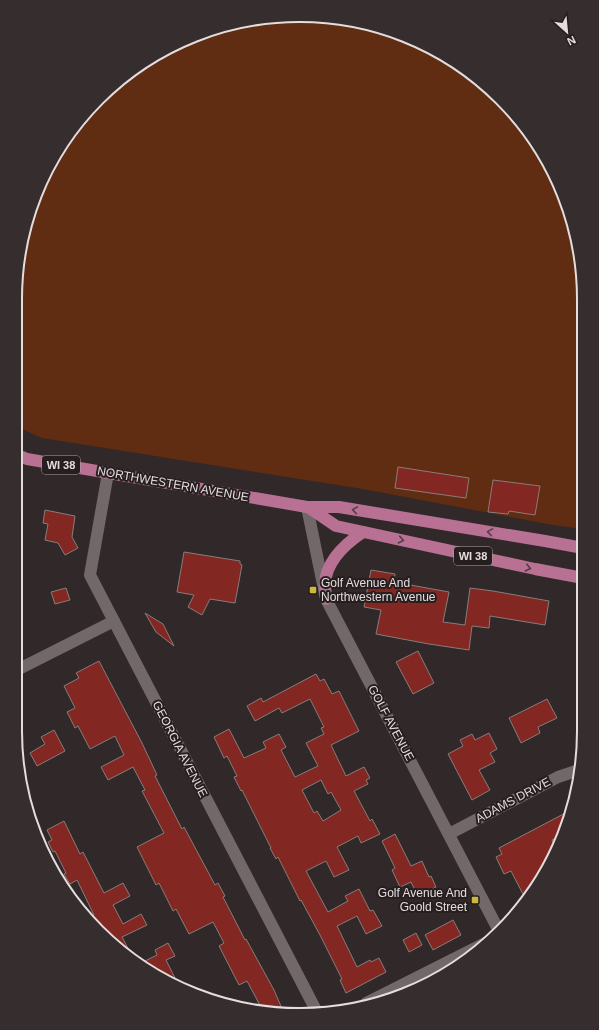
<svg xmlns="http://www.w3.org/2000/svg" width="599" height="1030" font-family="Arial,sans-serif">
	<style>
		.green { fill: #602d12 }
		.building { fill: #832722; stroke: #877d7b; fill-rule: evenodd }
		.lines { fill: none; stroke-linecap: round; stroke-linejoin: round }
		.minor { stroke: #72686a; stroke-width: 12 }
		.major { stroke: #b87093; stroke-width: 12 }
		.oneway { stroke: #593b48 }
		.poi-dot { fill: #ccb938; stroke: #261e1f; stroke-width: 1.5 }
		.labels { text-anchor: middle; stroke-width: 4; stroke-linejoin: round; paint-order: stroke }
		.shield { fill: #261e1f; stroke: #aaa4a5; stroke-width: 1 }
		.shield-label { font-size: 11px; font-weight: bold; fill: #e3ddde }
		.street-label { font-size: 12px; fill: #e3ddde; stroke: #261e1f }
		.poi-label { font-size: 12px; fill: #e3ddde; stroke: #261e1f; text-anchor: start }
		.rim { fill: none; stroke: #e3ddde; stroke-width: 2 }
	</style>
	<rect width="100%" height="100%" fill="#302829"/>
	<polygon class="green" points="299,15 355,20 408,37 457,63 501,98 546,157 569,208 583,281 583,529 553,525 363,489 42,438 15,426 16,281 30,208 63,142 98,98 141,63 190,37 244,21"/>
	<g class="building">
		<polygon points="398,467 469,478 466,498 395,488"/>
		<polygon points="493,480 540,486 535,515 509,511 508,514 488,512"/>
		<polygon points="45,510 75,516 72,537 78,548 65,555 58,543 45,540 48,524 43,523"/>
		<polygon points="184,552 240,561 240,564 242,565 235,603 210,599 202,615 188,607 194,595 177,592"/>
		<polygon points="371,570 395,574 394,582 449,592 443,622 465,625 470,588 493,591 549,601 545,625 490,616 489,628 472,626 469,650 429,644 376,634 381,610 364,607"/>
		<polygon points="66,588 70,600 55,604 51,592"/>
		<polygon points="145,613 163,624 174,646 156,632"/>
		<polygon points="418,651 434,683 413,694 396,662"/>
		<polygon points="99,661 142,743 157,775 155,776 182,829 184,827 215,885 218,883 225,896 223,897 245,940 246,939 274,990 283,1011 262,1009 247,981 239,985 219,946 224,943 213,922 189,934 176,909 173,911 159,883 156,885 137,847 164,833 142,791 145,790 133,767 108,780 101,767 124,755 115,736 90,749 78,726 75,728 67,712 75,708 64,686 79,678 76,673"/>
		<path d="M316 674 320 681 324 679 332 694 339 691 359 731 331 745 346 776 364 767 370 778 366 780 368 784 354 791 370 821 372 819 380 834 361 843 358 836 337 847 349 870 334 877 326 861 306 871 328 912 348 901 345 896 359 889 370 911 373 910 382 926 366 934 357 916 337 926 357 967 370 960 371 962 379 958 386 972 346 993 340 980 342 979 320 935 301 900 300 901 278 857 276 859 270 848H271L242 790 241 791 234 777 237 776 227 756 224 758 214 737 229 729 244 758 266 748 263 742 279 734 286 747 281 750 295 777 318 766 306 743 324 734 321 728 324 727 310 699 282 713 279 708 255 721 247 706 261 698 263 702ZM321 780 328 794 331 792 341 810 323 821 317 811 314 813 302 790Z"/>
		<polygon points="547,699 557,718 538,727 540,733 521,743 509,718"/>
		<polygon points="54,730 65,751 37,766 30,753 45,744 41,737"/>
		<polygon points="489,733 497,749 490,753 495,762 479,770 490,790 472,800 448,754 463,746 460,740 472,734 475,740"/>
		<polygon points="571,810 569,822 563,835 552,840 556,849 536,888 526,900 511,871 504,874 496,857 502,854 499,848"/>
		<polygon points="64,821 80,854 83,852 104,893 123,883 130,896 113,905 123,924 141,914 147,925 122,937 132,956 130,957 89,918 94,915 77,880 70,884 64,874 66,873 55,851 53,852 48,842 52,840 47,830"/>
		<polygon points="395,834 411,866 422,861 429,877 431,876 436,887 418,896 411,882 400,887 392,870 395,868 382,841"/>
		<polygon points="453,920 461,935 433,950 425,935"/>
		<polygon points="416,933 422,945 409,952 403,940"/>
		<polygon points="168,943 175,956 166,960 178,984 141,967 139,964 157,955 155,950"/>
	</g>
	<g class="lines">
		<g class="minor">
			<polyline points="108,473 90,575 318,1014"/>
			<polyline points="307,507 326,599 499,931"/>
			<polyline points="15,671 114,621"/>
			<polyline points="449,834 558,777 579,770"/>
			<polyline points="366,1003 491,940"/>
		</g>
		<g class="major">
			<polyline points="15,454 27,459 307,507 339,507 545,541 583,548"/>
			<polyline points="308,507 336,526 535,569 583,578"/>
			<path d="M326 599C326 594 325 589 325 584 326 561 345 544 363 532"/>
		</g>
	</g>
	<defs><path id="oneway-chevron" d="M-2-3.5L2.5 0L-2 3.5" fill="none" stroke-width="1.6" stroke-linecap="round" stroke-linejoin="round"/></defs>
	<g class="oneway">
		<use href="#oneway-chevron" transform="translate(355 510) rotate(-171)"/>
		<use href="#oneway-chevron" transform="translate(490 532) rotate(-171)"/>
		<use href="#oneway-chevron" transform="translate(401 540) rotate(12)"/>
		<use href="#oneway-chevron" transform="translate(528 568) rotate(12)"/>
	</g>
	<g class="poi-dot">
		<rect x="309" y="586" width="8" height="8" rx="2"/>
		<rect x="471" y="896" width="8" height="8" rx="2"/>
	</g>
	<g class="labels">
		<g class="shield">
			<rect x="42" y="456" width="38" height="18" rx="3"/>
			<rect x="454" y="547" width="38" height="18" rx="3"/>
		</g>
		<g class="shield-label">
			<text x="61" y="469">WI 38</text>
			<text x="473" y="560">WI 38</text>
		</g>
		<g class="street-label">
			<text transform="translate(173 484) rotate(10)" y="4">NORTHWESTERN AVENUE</text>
			<text transform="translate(391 723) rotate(62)" y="4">GOLF AVENUE</text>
			<text transform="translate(180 749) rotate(63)" y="4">GEORGIA AVENUE</text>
			<text transform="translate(513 800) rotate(-28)" y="4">ADAMS DRIVE</text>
		</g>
		<g class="poi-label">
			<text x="321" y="587">Golf Avenue And<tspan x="321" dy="14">Northwestern Avenue</tspan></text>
			<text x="467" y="897" text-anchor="end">Golf Avenue And<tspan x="467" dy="14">Goold Street</tspan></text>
		</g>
	</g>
	<path d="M0 0H599V1030H0ZM299 22H300A277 277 0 0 1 577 299V731A277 277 0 0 1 300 1008H299A277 277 0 0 1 22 731V299A277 277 0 0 1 299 22Z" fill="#352d2e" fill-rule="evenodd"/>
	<path class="rim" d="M299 22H300A277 277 0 0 1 577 299V731A277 277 0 0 1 300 1008H299A277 277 0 0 1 22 731V299A277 277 0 0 1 299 22Z"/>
	<g transform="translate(567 32) rotate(153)" stroke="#261e1f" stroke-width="3" paint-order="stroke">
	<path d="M0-3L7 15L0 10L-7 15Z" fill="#e3ddde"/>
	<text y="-6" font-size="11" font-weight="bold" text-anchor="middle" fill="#e3ddde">N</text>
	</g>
</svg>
